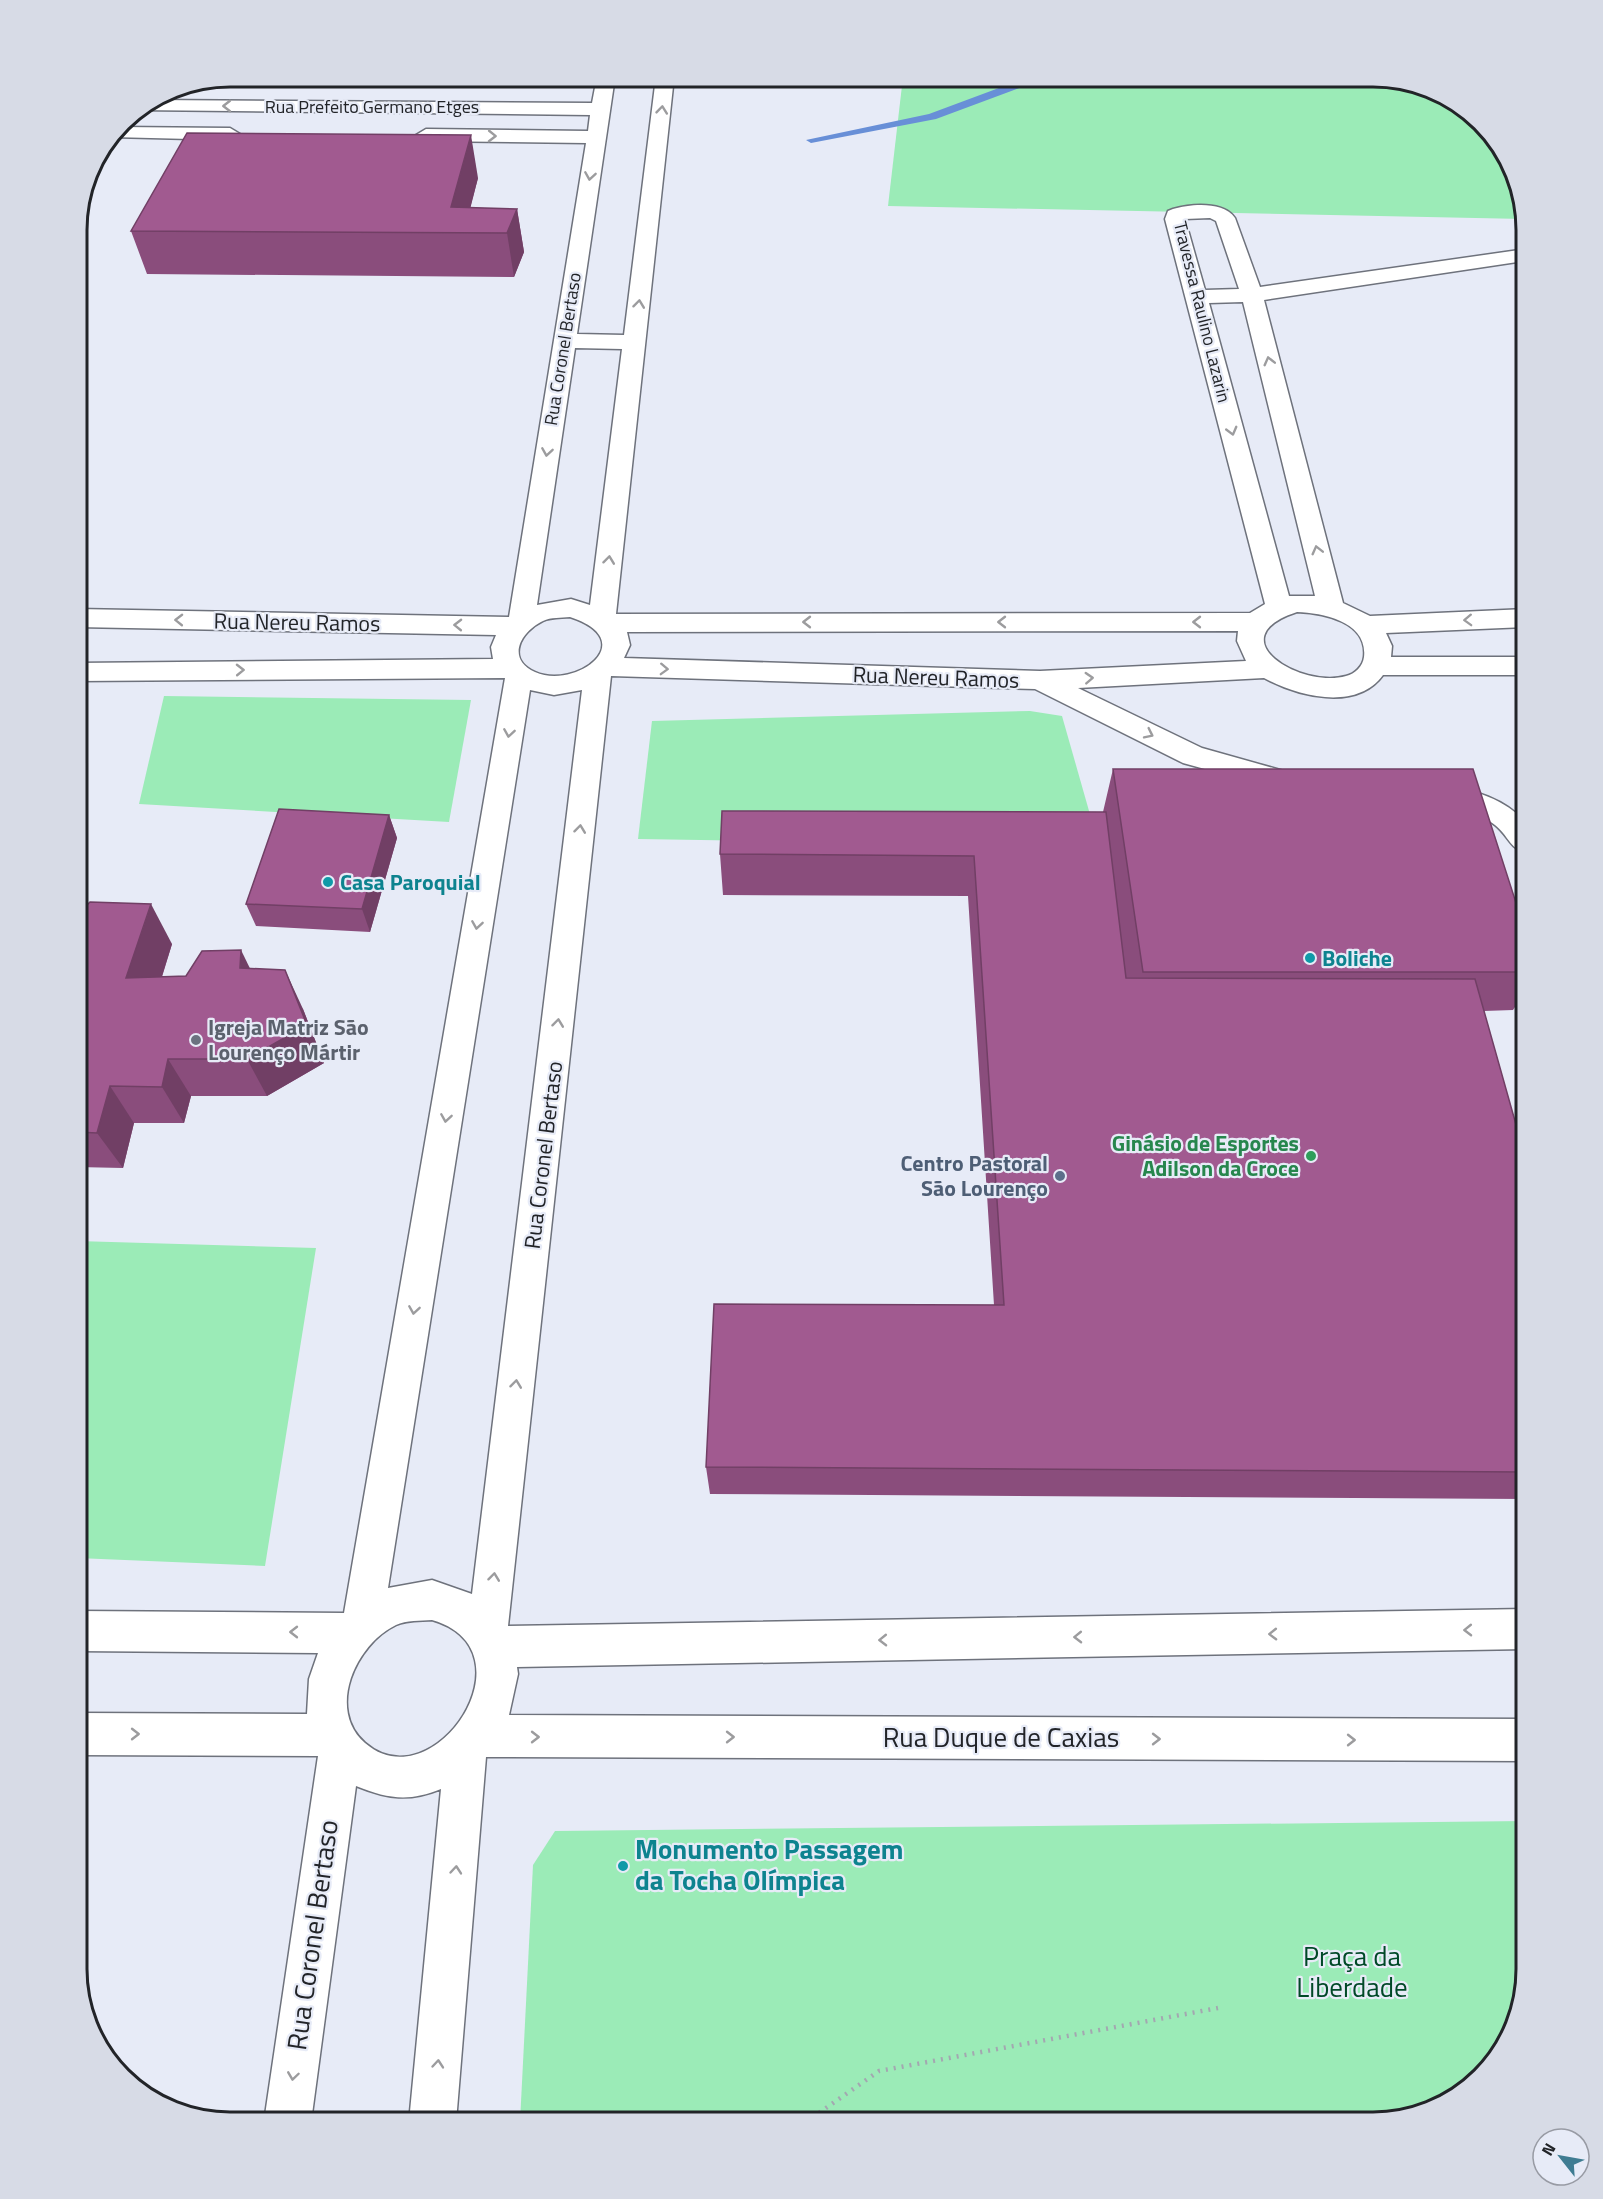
<svg xmlns="http://www.w3.org/2000/svg" width="1603" height="2199" font-family="'Titillium Web',sans-serif">
	<style>
		.green { fill: #9bebb7 }
		.lines { fill: none; stroke-linecap: round; stroke-linejoin: round }
		.stream { fill: #688fd7; fill-rule: evenodd }
		.minor-casing { stroke: #6e727c; stroke-width: 3 }
		.path { stroke: #a3a7b0; stroke-width: 4.5; stroke-dasharray: 2 6; stroke-linecap: butt }
		.minor { fill: #fff; fill-rule: evenodd }
		.wall { fill: #8a4d7c }
		.shaded-wall { fill: #713f65 }
		.building { fill: #a15a90; stroke: #713f65; stroke-width: 1.5 }
		.oneway { stroke: #9c9c9e }
		.culture-dot { fill: #0f9aa8; stroke: #e7ebf7; stroke-width: 2 }
		.worship-dot { fill: #6b7280; stroke: #e7ebf7; stroke-width: 2 }
		.leisure-dot { fill: #2e9e5b; stroke: #e7ebf7; stroke-width: 2 }
		.service-dot { fill: #5c6f8a; stroke: #e7ebf7; stroke-width: 2 }
		.labels { text-anchor: middle; stroke-width: 4.5; stroke-linejoin: round; paint-order: stroke }
		.far-street-label { font-size: 18px; fill: #222428; stroke: #e7ebf7 }
		.street-label { font-size: 22px; fill: #222428; stroke: #e7ebf7 }
		.culture-label { font-size: 22px; font-weight: bold; fill: #0d838f; stroke: #e7ebf7; text-anchor: start }
		.worship-label { font-size: 22px; font-weight: bold; fill: #5b616d; stroke: #e7ebf7; text-anchor: start }
		.leisure-label { font-size: 22px; font-weight: bold; fill: #27864d; stroke: #e7ebf7; text-anchor: end }
		.service-label { font-size: 22px; font-weight: bold; fill: #4e5e75; stroke: #e7ebf7; text-anchor: end }
		.near-street-label { font-size: 27px; fill: #222428; stroke: #e7ebf7 }
		.near-culture-label { font-size: 27px; font-weight: bold; fill: #0d838f; stroke: #e7ebf7; text-anchor: start }
		.near-park-label { font-size: 27px; fill: #004927; stroke: #e7ebf7 }
		.rim { fill: none; stroke: #222428; stroke-width: 3 }
	</style>
	<rect width="100%" height="100%" fill="#e7ebf7"/>
	<g class="green">
		<polygon points="903,77 1383,77 1450,97 1506,153 1524,219 888,206"/>
		<polygon points="164,696 471,700 449,822 139,804"/>
		<polygon points="1030,711 1062,716 1099,846 638,839 652,721"/>
		<polygon points="77,1241 316,1248 265,1566 77,1558"/>
		<polygon points="1526,1821 1526,1969 1506,2045 1450,2102 1373,2122 520,2122 533,1865 555,1831"/>
	</g>
	<g class="lines">
		<g class="stream">
			<polygon points="1040,77 1059,77 1022,87 936,119 811,143 806,140 929,114 1015,82"/>
			<path d="M1248 77 1313 79 1378 77C1362 89 1264 89 1248 77Z"/>
		</g>
		<g class="minor-casing">
			<g id="minor">
				<path d="M597 77H615L577 334 624 335 656 77H674L616 614 1250 613 1265 604 1165 219 1168 211 1173 209C1191 204 1223 201 1235 218L1260 287 1526 249V261H1524L1264 300 1343 603 1370 616 1526 609V627L1386 633 1392 646 1391 657H1526V675H1383C1356 712 1297 696 1264 678L1078 688 1202 748 1291 773 1295 780 1291 787 1281 790 1183 763 1035 689 611 676 508 1626 1526 1609V1649L517 1667 518 1674 509 1715 1526 1719V1761L486 1757 456 2122H409L441 1789C409 1802 388 1799 356 1786L311 2122H264L318 1756 77 1755V1713L307 1714 309 1679 318 1653 77 1651V1611L344 1613 505 678 77 681V663L493 659 491 647 496 635 77 627V609L509 617 586 143 426 141 416 135 426 129 588 131 590 115 136 110 152 100 592 103ZM1210 218 1216 221 1239 289 1205 290 1185 219ZM1243 302 1315 596H1289L1209 303ZM575 348 622 349 590 605 571 599 537 605ZM1297 612C1324 613 1368 622 1364 657 1363 666 1355 674 1346 676 1301 689 1217 638 1297 612ZM570 617C643 641 575 690 535 672 506 659 520 632 543 621 551 617 561 618 570 617ZM1238 631 1237 641 1246 661 1040 671 624 658 630 645 627 632ZM530 690 554 695 582 690 472 1594 432 1580 388 1588ZM432 1620C536 1650 434 1803 365 1743 326 1709 356 1644 396 1625 406 1620 421 1621 432 1620Z"/>
				<polygon points="119,127 230,128 240,134 230,140 111,137"/>
				<polygon points="97,156 103,161 99,168 90,170"/>
				<path d="M1442 786C1472 788 1507 800 1526 823V853C1510 849 1508 835 1495 825 1478 811 1452 811 1432 804L1428 797 1432 790Z"/>
			</g>
		</g>
		<polyline class="path" points="806,2122 879,2071 1218,2008"/>
		<use href="#minor" class="minor"/>
	</g>
	<g class="wall">
		<polygon points="478,178 470,208 517,209 524,252 514,277 147,274 131,231"/>
		<polygon points="1113,769 1527,937 1527,989 1513,1010 1484,1011 1526,1160 1526,1499 710,1494 706,1467 994,1305 968,896 723,895 720,854 1103,812"/>
		<polygon points="389,815 397,838 370,932 256,926 246,904"/>
		<polygon points="77,915 172,944 162,977 186,976 250,968 303,1009 324,1063 267,1096 191,1096 184,1123 134,1123 123,1168 77,1167"/>
	</g>
	<g class="shaded-wall">
		<polygon points="471,135 478,178 464,233 451,207"/>
		<polygon points="517,209 524,252 514,277 507,233"/>
		<polygon points="389,815 397,838 370,932 362,909"/>
		<polygon points="151,904 172,944 149,1017 126,978"/>
		<polygon points="241,950 260,989 240,968"/>
		<polygon points="285,970 303,1009 324,1063 267,1096 247,1059"/>
		<polygon points="168,1059 191,1096 184,1123 162,1087"/>
		<polygon points="110,1086 134,1123 123,1168 97,1133"/>
	</g>
	<g class="building">
		<polygon points="187,133 471,135 451,207 517,209 507,233 131,231"/>
		<polygon points="1113,769 1473,769 1527,937 1527,972 1143,972"/>
		<polygon points="279,809 389,815 362,909 246,904"/>
		<polygon points="722,811 1106,812 1126,978 1475,979 1526,1160 1526,1472 706,1467 714,1304 1004,1305 974,856 720,854"/>
		<polygon points="90,902 151,904 126,978 186,976 202,951 241,950 240,968 285,970 307,1025 247,1059 168,1059 162,1087 110,1086 97,1133 77,1132 77,915"/>
	</g>
	<defs><path id="oneway-chevron" d="M-2-3.5L2.5 0L-2 3.5" fill="none" stroke-width="1.6" stroke-linecap="round" stroke-linejoin="round" transform="scale(1.5)"/></defs>
	<g class="oneway">
		<use href="#oneway-chevron" transform="translate(227 106) rotate(-180)"/>
		<use href="#oneway-chevron" transform="translate(662 110) rotate(-84)"/>
		<use href="#oneway-chevron" transform="translate(492 136) rotate(1)"/>
		<use href="#oneway-chevron" transform="translate(590 176) rotate(99)"/>
		<use href="#oneway-chevron" transform="translate(639 304) rotate(-83)"/>
		<use href="#oneway-chevron" transform="translate(1269 361) rotate(-104)"/>
		<use href="#oneway-chevron" transform="translate(1232 431) rotate(75)"/>
		<use href="#oneway-chevron" transform="translate(547 452) rotate(99)"/>
		<use href="#oneway-chevron" transform="translate(1317 550) rotate(-104)"/>
		<use href="#oneway-chevron" transform="translate(609 560) rotate(-83)"/>
		<use href="#oneway-chevron" transform="translate(179 620) rotate(-179)"/>
		<use href="#oneway-chevron" transform="translate(1468 620) rotate(178)"/>
		<use href="#oneway-chevron" transform="translate(807 622) rotate(180)"/>
		<use href="#oneway-chevron" transform="translate(1002 622) rotate(180)"/>
		<use href="#oneway-chevron" transform="translate(1197 622) rotate(180)"/>
		<use href="#oneway-chevron" transform="translate(458 625) rotate(-179)"/>
		<use href="#oneway-chevron" transform="translate(664 669) rotate(2)"/>
		<use href="#oneway-chevron" transform="translate(240 670) rotate(-1)"/>
		<use href="#oneway-chevron" transform="translate(1089 678) rotate(-3)"/>
		<use href="#oneway-chevron" transform="translate(509 733) rotate(99)"/>
		<use href="#oneway-chevron" transform="translate(1149 734) rotate(26)"/>
		<use href="#oneway-chevron" transform="translate(580 829) rotate(-83)"/>
		<use href="#oneway-chevron" transform="translate(477 925) rotate(99)"/>
		<use href="#oneway-chevron" transform="translate(558 1023) rotate(-83)"/>
		<use href="#oneway-chevron" transform="translate(446 1118) rotate(99)"/>
		<use href="#oneway-chevron" transform="translate(414 1310) rotate(99)"/>
		<use href="#oneway-chevron" transform="translate(516 1384) rotate(-83)"/>
		<use href="#oneway-chevron" transform="translate(494 1577) rotate(-83)"/>
		<use href="#oneway-chevron" transform="translate(1468 1630) rotate(179)"/>
		<use href="#oneway-chevron" transform="translate(294 1632) rotate(-180)"/>
		<use href="#oneway-chevron" transform="translate(1273 1634) rotate(179)"/>
		<use href="#oneway-chevron" transform="translate(1078 1637) rotate(179)"/>
		<use href="#oneway-chevron" transform="translate(883 1640) rotate(179)"/>
		<use href="#oneway-chevron" transform="translate(135 1734)"/>
		<use href="#oneway-chevron" transform="translate(535 1737)"/>
		<use href="#oneway-chevron" transform="translate(730 1737)"/>
		<use href="#oneway-chevron" transform="translate(1156 1739)"/>
		<use href="#oneway-chevron" transform="translate(1351 1740)"/>
		<use href="#oneway-chevron" transform="translate(456 1870) rotate(-85)"/>
		<use href="#oneway-chevron" transform="translate(438 2064) rotate(-85)"/>
		<use href="#oneway-chevron" transform="translate(293 2076) rotate(98)"/>
	</g>
	<g class="culture-dot">
		<circle cx="328" cy="882" r="6"/>
		<circle cx="1310" cy="958" r="6"/>
		<circle cx="623" cy="1866" r="6"/>
	</g>
	<circle class="worship-dot" cx="196" cy="1040" r="6"/>
	<circle class="leisure-dot" cx="1311" cy="1156" r="6"/>
	<circle class="service-dot" cx="1060" cy="1176" r="6"/>
	<g class="labels">
		<g class="far-street-label">
			<text x="372" y="113">Rua Prefeito Germano Etges</text>
			<text transform="translate(1202 312) rotate(76)" y="6">Travessa Raulino Lazarin</text>
			<text transform="translate(563 349) rotate(-81)" y="6">Rua Coronel Bertaso</text>
		</g>
		<g class="street-label">
			<text transform="translate(297 622) rotate(1)" y="8">Rua Nereu Ramos</text>
			<text transform="translate(936 677) rotate(2)" y="8">Rua Nereu Ramos</text>
			<text transform="translate(543 1155) rotate(-83)" y="8">Rua Coronel Bertaso</text>
		</g>
		<g class="culture-label">
			<text x="340" y="890">Casa Paroquial</text>
			<text x="1322" y="966">Boliche</text>
		</g>
		<g class="worship-label">
			<text x="208" y="1035">Igreja Matriz São<tspan x="208" dy="25">Lourenço Mártir</tspan></text>
		</g>
		<g class="leisure-label">
			<text x="1299" y="1151">Ginásio de Esportes<tspan x="1299" dy="25">Adilson da Croce</tspan></text>
		</g>
		<g class="service-label">
			<text x="1048" y="1171">Centro Pastoral<tspan x="1048" dy="25">São Lourenço</tspan></text>
		</g>
		<g class="near-street-label">
			<text x="1001" y="1747">Rua Duque de Caxias</text>
			<text transform="translate(313 1935) rotate(-82)" y="9">Rua Coronel Bertaso</text>
		</g>
		<g class="near-culture-label">
			<text x="635" y="1859">Monumento Passagem<tspan x="635" dy="31">da Tocha Olímpica</tspan></text>
		</g>
		<g class="near-park-label">
			<text x="1352" y="1966">Praça da<tspan x="1352" dy="31">Liberdade</tspan></text>
		</g>
	</g>
	<path d="M0 0H1603V2199H0ZM230 87H1373A143 143 0 0 1 1516 230V1969A143 143 0 0 1 1373 2112H230A143 143 0 0 1 87 1969V230A143 143 0 0 1 230 87Z" fill="#d7dbe6" fill-rule="evenodd"/>
	<path class="rim" d="M230 87H1373A143 143 0 0 1 1516 230V1969A143 143 0 0 1 1373 2112H230A143 143 0 0 1 87 1969V230A143 143 0 0 1 230 87Z"/>
	<g transform="translate(1561 2157) rotate(301)"><circle r="28" fill="#e7ebf7" stroke="#989ba4" stroke-width="1.5"/>
	<path d="M0-4.5L10 22L0 15L-10 22Z" fill="#3f7c92"/>
	<text y="-9" font-size="16" font-weight="bold" text-anchor="middle" fill="#222428">N</text>
	</g>
</svg>
